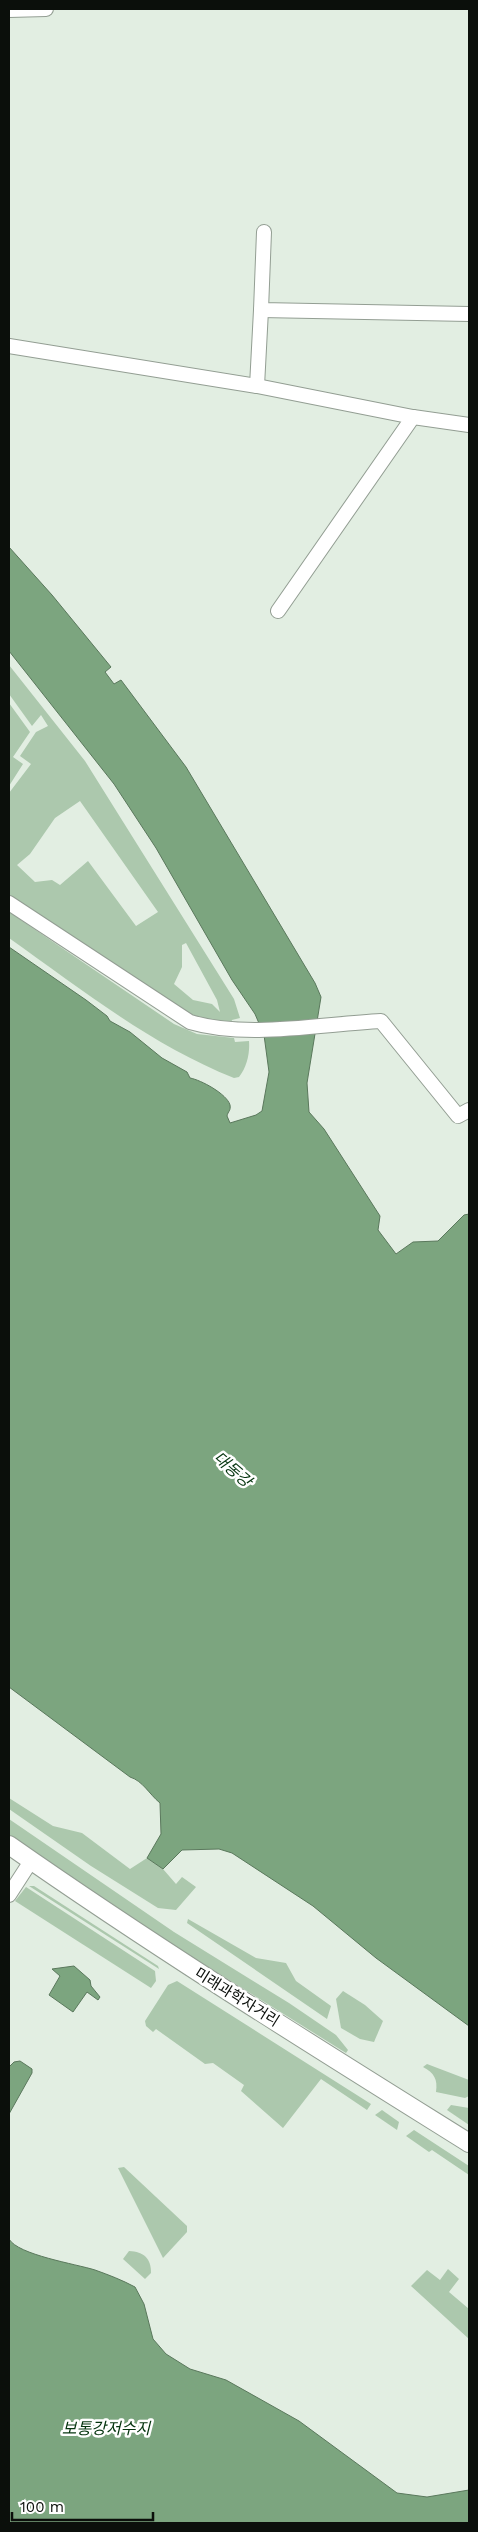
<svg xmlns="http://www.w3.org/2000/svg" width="478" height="2532" font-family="'Work Sans','Noto Sans KR',sans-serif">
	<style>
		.green { fill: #acc8ad; fill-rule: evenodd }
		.water { fill: #7ca57f; stroke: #5a785c }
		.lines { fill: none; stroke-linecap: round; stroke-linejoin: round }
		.minor-casing { stroke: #939e93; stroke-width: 16 }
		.major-casing { stroke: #939e93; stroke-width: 20 }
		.minor { stroke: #fff; stroke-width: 14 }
		.major { stroke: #fff; stroke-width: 18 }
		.labels { text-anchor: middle; stroke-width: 5; stroke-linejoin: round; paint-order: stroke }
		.street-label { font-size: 15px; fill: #0b0f0b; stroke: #fff }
		.water-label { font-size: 16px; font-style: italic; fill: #03330d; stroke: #fff }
	</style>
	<rect width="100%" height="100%" fill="#e2eee2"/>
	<g class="green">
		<path d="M9 665 85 761 234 999 240 1018 232 1020 231 1024 202 1019 174 1006 9 895V793L31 764 20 756 36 732 48 726 41 715 32 726 9 694ZM80 801 158 912 136 926 88 861 60 885 52 880 35 882 17 865 30 854 55 818ZM186 943 217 1000 220 1012 212 1004 193 1000 174 984 182 967V945Z"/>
		<polygon points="9,703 30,732 13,757 23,764 9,786"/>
		<path d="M9 912 174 1024 197 1034 234 1038 235 1042 249 1041C250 1053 247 1067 239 1077L234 1078C151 1045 81 989 9 938Z"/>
		<polygon points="9,1798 53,1826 82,1833 130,1869 147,1858 163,1869 176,1884 182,1877 196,1887 176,1910 158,1908 91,1866 9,1809"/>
		<polygon points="9,1819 174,1932 289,2003 336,2035 348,2050 346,2053 103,1901 9,1835"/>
		<polygon points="29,1886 34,1886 158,1966 159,1969"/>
		<polygon points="26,1887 155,1971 156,1981 151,1988 15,1901"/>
		<polygon points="188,1919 256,1958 286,1963 296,1981 331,2006 327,2019 187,1923"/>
		<polygon points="177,1981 371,2104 367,2110 321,2079 283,2128 241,2091 244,2085 213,2063 205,2064 156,2029 153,2032 146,2026 145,2021 168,1985"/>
		<polygon points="343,1991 365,2005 383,2021 374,2042 360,2039 341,2028 336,1999"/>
		<path d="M427 2064 469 2080V2096L465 2098 436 2092C438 2079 434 2073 423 2067Z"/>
		<polygon points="451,2105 469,2108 469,2125 447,2110"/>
		<polygon points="382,2110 399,2122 397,2130 375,2115"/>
		<polygon points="414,2130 469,2166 469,2175 432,2150 429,2152 406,2136"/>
		<polygon points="124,2167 187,2226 187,2232 163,2258 118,2168"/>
		<path d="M129 2251C144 2252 151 2258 151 2273L145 2279 123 2259Z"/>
		<polygon points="448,2269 459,2279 449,2292 469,2309 469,2339 411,2286 427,2270 440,2280"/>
	</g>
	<g class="water">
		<path d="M9 547 52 595 111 667 105 672 114 684 121 680 186 767 315 983 321 997 307 1083 309 1112 324 1129 380 1216 378 1230 396 1254 413 1242 438 1241 464 1215 469 1214V2026L376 1958 313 1906 232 1853 219 1849 182 1850 163 1869 147 1858 161 1834 160 1803C149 1794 143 1781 130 1777L9 1687V947L86 1000 107 1016 110 1021 130 1032 162 1058 187 1072 190 1078C201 1080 227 1094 230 1105 231 1111 228 1111 227 1116L230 1123 256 1115 262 1111 269 1072 264 1035 255 1014 232 980 156 848 114 784 9 651Z"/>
		<polygon points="74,1966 90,1980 91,1986 100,1997 98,2000 87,1992 73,2012 49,1995 60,1976 52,1969"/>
		<polygon points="20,2061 32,2069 32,2073 9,2114 9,2067 14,2062"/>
		<path d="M9 2239C18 2255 76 2264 95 2270 109 2275 122 2280 135 2287L144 2304 153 2339 166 2354 190 2369 226 2380 299 2421 397 2493 427 2497 469 2490V2523H9Z"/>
	</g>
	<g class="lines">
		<g class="minor-casing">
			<g id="minor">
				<polyline points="9,10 46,9"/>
				<polyline points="264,232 261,310 469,314"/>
				<polyline points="9,346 257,386 413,417 469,425"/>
				<polyline points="257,386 261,310"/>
				<polyline points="278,611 413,417"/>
				<path d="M9 903 190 1022C247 1039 321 1024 381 1021L458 1116 469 1110"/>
				<polyline points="9,1895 31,1861"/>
			</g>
		</g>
		<g class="major-casing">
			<path id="major" d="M9 1845C159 1950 314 2046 469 2143"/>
		</g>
		<use href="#minor" class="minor"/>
		<use href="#major" class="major"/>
	</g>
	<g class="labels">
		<g class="street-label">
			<text transform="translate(237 1997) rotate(32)" y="5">미래과학자거리</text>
		</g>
		<g class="water-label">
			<text transform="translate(233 1469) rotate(41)" y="6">대동강</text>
			<text x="106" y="2434">보통강저수지</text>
		</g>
	</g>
	<rect width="478" height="2532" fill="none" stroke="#0b0f0b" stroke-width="20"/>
	<path d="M12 2512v8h141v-8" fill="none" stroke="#0b0f0b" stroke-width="2.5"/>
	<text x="20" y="2512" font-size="15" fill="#0b0f0b" stroke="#ffffff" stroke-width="4" paint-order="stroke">100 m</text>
</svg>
